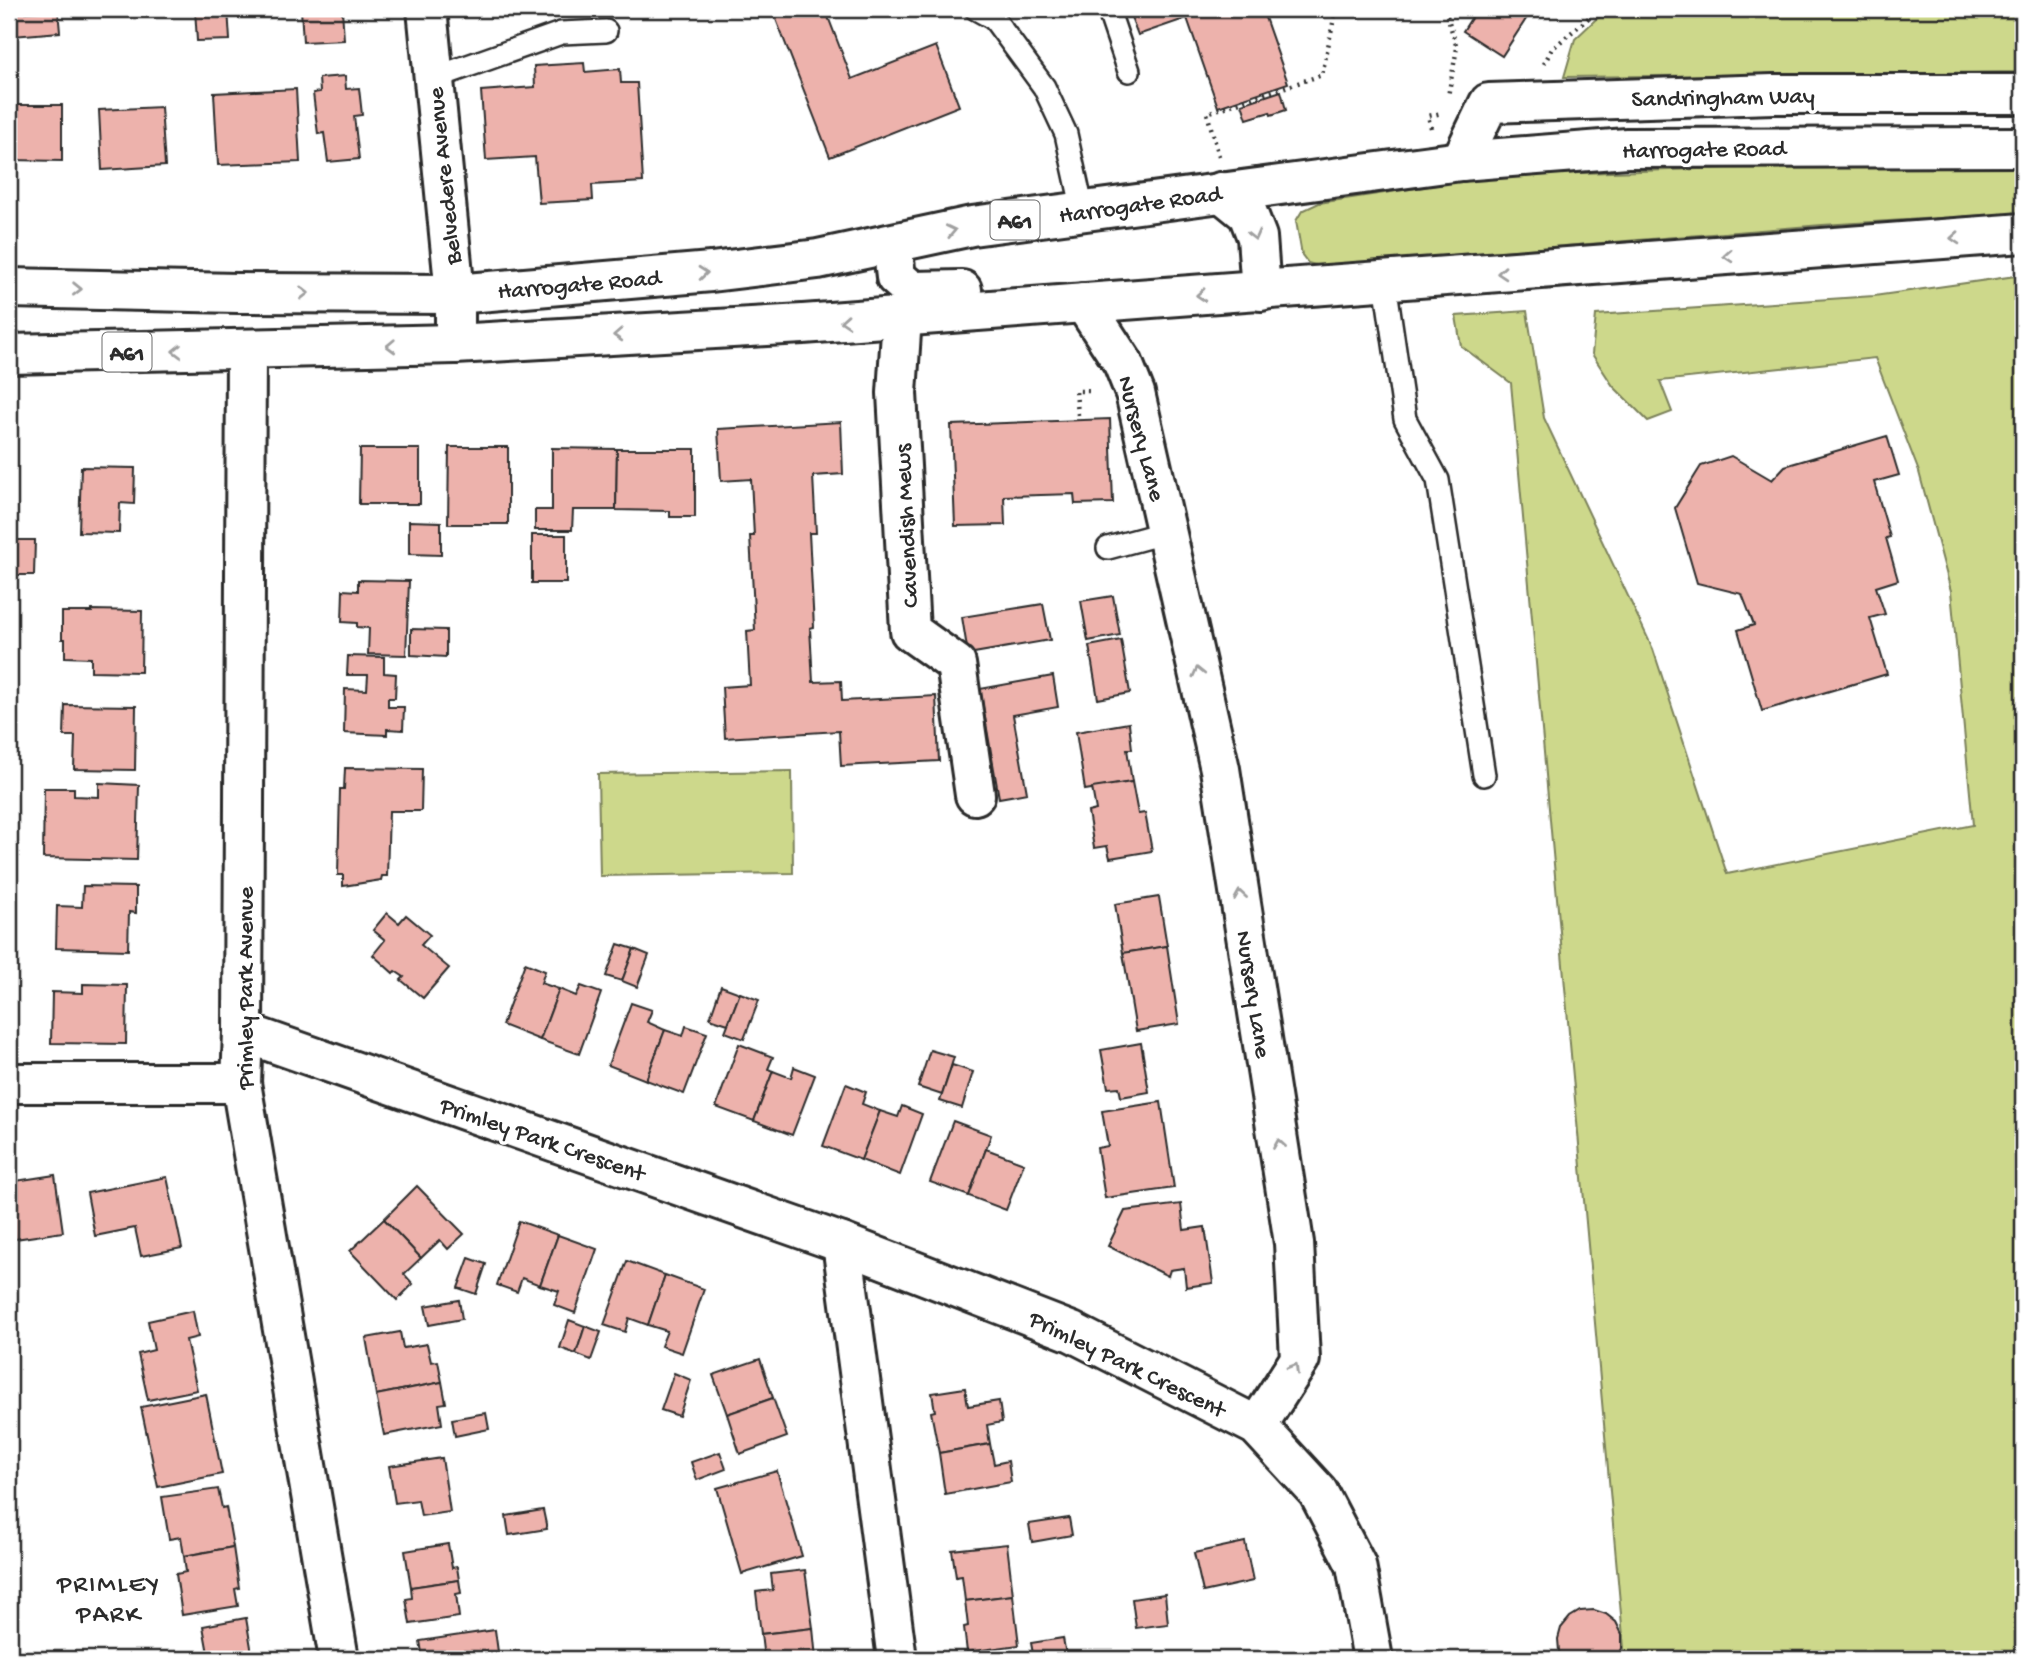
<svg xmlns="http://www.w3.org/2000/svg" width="2032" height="1668" font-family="'Gochi Hand',sans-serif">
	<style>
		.green { fill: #cdd88b; stroke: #7c825b; stroke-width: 2 }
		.building { fill: #edb2ac; stroke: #2b2b2b; stroke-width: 2 }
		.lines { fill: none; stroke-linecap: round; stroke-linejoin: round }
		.lane-casing { stroke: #2b2b2b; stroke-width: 26 }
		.street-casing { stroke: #2b2b2b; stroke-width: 44 }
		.highway-casing { stroke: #2b2b2b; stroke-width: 44 }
		.path { stroke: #2b2b2b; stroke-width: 4.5; stroke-dasharray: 2 5; stroke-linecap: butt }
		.lane { stroke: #fff; stroke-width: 21 }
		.street { stroke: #fff; stroke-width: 38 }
		.highway { stroke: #fff; stroke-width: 38 }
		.oneway { stroke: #a0a0a0 }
		.labels { text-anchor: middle; stroke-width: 7; stroke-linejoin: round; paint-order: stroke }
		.shield { fill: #fff; stroke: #6b6b6b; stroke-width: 2 }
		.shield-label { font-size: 23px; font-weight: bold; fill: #2b2b2b }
		.street-label { font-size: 24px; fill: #2b2b2b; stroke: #fff }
		.neighbourhood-label { font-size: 26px; letter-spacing: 2px; fill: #2b2b2b; stroke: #fff }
	</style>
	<rect width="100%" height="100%" fill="#fff"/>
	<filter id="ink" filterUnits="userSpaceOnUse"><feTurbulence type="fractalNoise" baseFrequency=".0143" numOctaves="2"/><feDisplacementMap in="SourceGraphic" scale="14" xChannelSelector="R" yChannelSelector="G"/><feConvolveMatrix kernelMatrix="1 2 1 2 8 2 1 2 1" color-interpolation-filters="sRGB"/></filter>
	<g filter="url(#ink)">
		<g class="green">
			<polygon points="1615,9 2023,9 2023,72 1564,77 1575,39 1596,19"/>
			<polygon points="1786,166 2023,168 2023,213 1822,225 1319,266 1308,263 1302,255 1296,221 1302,211 1319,203 1495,176"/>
			<polygon points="2023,275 2023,1659 1625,1659 1511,383 1461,346 1456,316 1527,311 1544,418 1653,649 1727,874 1973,825 1951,591 1919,472 1875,358 1660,381 1672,412 1648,421 1613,386 1592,354 1596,315 1874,296"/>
			<polygon points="792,771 793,873 600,876 598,774"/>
		</g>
		<g class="building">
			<polygon points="195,9 228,9 230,40 197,41"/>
			<polygon points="301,9 342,9 344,40 303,42"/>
			<polygon points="772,9 825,9 852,79 936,46 959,106 830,157"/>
			<polygon points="1128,9 1262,9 1288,83 1218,107 1187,18 1138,35"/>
			<polygon points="1477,9 1517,9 1528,16 1502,56 1463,31"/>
			<polygon points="58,10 60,32 13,36 12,13"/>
			<polygon points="584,63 585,72 620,69 621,83 637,83 643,182 592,185 593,200 539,203 535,157 486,160 481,91 535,87 534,66"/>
			<polygon points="345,76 346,89 359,88 362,115 354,116 359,159 328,162 324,133 318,134 313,93 320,92 319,78"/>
			<polygon points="296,89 300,162 218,165 214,93"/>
			<polygon points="1281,91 1286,110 1271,115 1270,112 1247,119 1242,104"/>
			<polygon points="10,105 62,105 62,161 11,160"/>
			<polygon points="161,107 165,166 102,170 99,110"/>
			<polygon points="1110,419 1113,503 1075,504 1074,494 1004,496 1005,525 955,526 951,425"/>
			<polygon points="841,422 843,474 813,476 816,533 809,533 814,627 810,628 813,682 841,681 842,701 936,696 939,761 841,766 839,731 725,738 722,687 750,685 747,631 755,630 750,536 754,536 751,479 721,481 718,429"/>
			<polygon points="1887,436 1899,475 1874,482 1890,537 1886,538 1898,580 1876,587 1885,614 1870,618 1887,674 1762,711 1738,630 1754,625 1742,594 1697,583 1675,508 1701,466 1731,456 1772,480 1785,466"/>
			<polygon points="449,447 508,447 508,524 448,524"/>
			<polygon points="552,448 617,449 616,510 573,510 572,530 535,530 535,510 552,510"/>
			<polygon points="360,449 420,449 420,504 359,504"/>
			<polygon points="617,449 695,449 695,517 670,517 670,511 616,510"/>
			<polygon points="81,467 135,468 134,504 120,503 119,533 79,532"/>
			<polygon points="409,521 441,522 441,555 409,554"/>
			<rect x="532" y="535" width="34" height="48"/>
			<polygon points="9,540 35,540 34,575 9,575"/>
			<polygon points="358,580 409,581 406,655 368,654 369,628 357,627 357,623 342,622 343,590 358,591"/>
			<polygon points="1113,596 1120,635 1088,641 1081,601"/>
			<polygon points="1043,604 1050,640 968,654 962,617"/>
			<polygon points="92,610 142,611 141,672 91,671 91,658 65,657 65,639 62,639 62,612 92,612"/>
			<polygon points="411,629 446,630 446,657 411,655"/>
			<polygon points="1121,640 1130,693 1098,699 1089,646"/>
			<polygon points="348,656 384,657 384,673 396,674 395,698 388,698 388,707 404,707 403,730 387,729 387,735 344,733 345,689 367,690 368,675 347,675"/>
			<polygon points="1053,676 1058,707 1013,715 1027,793 999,798 980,689"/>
			<polygon points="65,705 136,706 135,770 74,769 75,736 64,736"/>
			<polygon points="1129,723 1132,749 1127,749 1132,782 1085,790 1076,732"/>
			<polygon points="345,768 422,769 421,811 389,811 387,876 382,876 381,880 343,886 343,875 338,875 340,789 344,789"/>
			<polygon points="1132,782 1138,814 1145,813 1152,851 1110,858 1107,846 1094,848 1088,812 1096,810 1092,788"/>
			<polygon points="99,783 139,785 137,860 43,858 44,788 74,788 74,796 99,797"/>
			<polygon points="83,886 136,887 136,913 129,912 128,950 56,948 57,906 82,907"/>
			<polygon points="1159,897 1167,946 1123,953 1115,904"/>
			<polygon points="387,913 399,923 406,915 430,935 421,945 449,968 423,998 401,980 404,977 395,971 393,973 373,955 385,940 373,930"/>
			<polygon points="618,944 634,949 622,981 606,976"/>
			<polygon points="1167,946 1179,1024 1136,1031 1123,953"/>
			<polygon points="634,949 649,955 637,987 622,981"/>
			<polygon points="525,963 545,971 541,983 559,989 540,1040 502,1025"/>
			<polygon points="83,984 127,985 126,1044 51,1043 52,992 83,993"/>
			<polygon points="581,986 601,993 579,1054 540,1040 559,989 576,996"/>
			<polygon points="721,986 740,993 728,1024 710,1018"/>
			<polygon points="740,993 759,1000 744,1039 725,1032"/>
			<polygon points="631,1003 652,1010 647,1022 665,1030 646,1080 608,1065"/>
			<polygon points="686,1026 707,1033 684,1094 646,1080 665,1030 683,1036"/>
			<polygon points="1141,1043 1149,1092 1121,1097 1119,1087 1108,1088 1101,1050"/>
			<polygon points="739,1044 773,1057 768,1069 773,1071 754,1121 716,1107"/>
			<polygon points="930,1050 954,1057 942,1095 918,1087"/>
			<polygon points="952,1065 973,1072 962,1108 940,1101"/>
			<polygon points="794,1067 815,1075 792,1135 754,1121 773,1071 791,1078"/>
			<polygon points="846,1084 866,1092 862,1104 880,1111 861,1160 823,1146"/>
			<polygon points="1161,1102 1174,1188 1105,1198 1097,1148 1108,1146 1102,1111"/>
			<polygon points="902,1106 922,1114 900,1175 861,1160 880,1111 898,1117"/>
			<polygon points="953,1121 991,1135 969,1196 930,1182"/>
			<polygon points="986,1149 1024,1163 1006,1210 969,1196"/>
			<polygon points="55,1175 63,1232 15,1239 9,1182"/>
			<polygon points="167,1177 182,1248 141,1256 135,1228 95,1236 87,1193"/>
			<polygon points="417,1186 464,1234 448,1249 440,1240 421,1258 384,1219"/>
			<polygon points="1181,1204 1184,1230 1205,1227 1213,1283 1186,1287 1184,1268 1170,1270 1168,1276 1108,1246 1125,1211"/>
			<polygon points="384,1219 421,1258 404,1274 413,1284 397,1300 350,1251"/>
			<polygon points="519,1221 558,1235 540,1285 522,1278 517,1292 497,1285"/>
			<polygon points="558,1235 597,1249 575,1313 554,1305 559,1291 540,1285"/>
			<polygon points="469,1258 486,1264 476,1294 458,1288"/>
			<polygon points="627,1261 665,1275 648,1325 629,1318 625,1332 604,1325"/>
			<polygon points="665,1275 704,1289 682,1353 661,1346 667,1331 648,1325"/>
			<polygon points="459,1300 462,1319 429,1325 425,1306"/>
			<polygon points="193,1311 198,1337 186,1340 197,1390 148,1400 138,1354 154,1350 148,1321"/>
			<polygon points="569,1320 585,1326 576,1354 560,1348"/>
			<polygon points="585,1326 601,1332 591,1360 576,1354"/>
			<polygon points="400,1332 403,1348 427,1344 431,1362 438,1361 442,1382 376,1395 366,1338"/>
			<polygon points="760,1359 773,1398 727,1414 713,1375"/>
			<polygon points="674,1373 691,1380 679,1416 661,1410"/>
			<polygon points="442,1382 446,1403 439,1404 442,1424 384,1435 376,1395"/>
			<polygon points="965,1388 968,1406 999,1401 1002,1422 987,1425 990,1444 939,1453 931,1412 935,1411 932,1393"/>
			<polygon points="206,1394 222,1474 158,1487 141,1407"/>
			<polygon points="773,1398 787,1437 740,1454 727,1414"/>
			<polygon points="486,1413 489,1429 455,1436 452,1419"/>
			<polygon points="990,1444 994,1464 1008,1461 1011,1482 945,1494 939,1453"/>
			<polygon points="720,1452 726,1469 697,1480 691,1462"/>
			<polygon points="442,1458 450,1512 421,1516 418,1500 395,1503 389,1466"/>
			<polygon points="777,1471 802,1556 742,1574 717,1488"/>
			<polygon points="218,1489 222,1508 226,1507 233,1547 184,1556 181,1537 169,1539 162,1497"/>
			<polygon points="543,1510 547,1529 509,1535 506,1516"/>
			<polygon points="1069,1518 1072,1535 1032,1542 1029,1524"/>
			<polygon points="1245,1542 1253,1581 1203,1592 1194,1553"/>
			<polygon points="448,1544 452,1568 457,1567 459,1580 411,1587 405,1551"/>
			<polygon points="1007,1544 1013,1595 965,1601 962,1576 956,1577 952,1550"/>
			<polygon points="233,1547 239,1588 235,1589 238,1606 182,1615 176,1574 186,1572 184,1556"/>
			<polygon points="805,1570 813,1628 761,1634 756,1592 773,1590 771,1574"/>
			<polygon points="459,1580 461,1593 456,1594 459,1617 410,1624 406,1599 412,1598 411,1587"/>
			<polygon points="1165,1594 1168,1624 1136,1628 1132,1599"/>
			<polygon points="1013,1595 1019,1645 967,1652 964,1627 968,1626 965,1601"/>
			<polygon points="1594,1610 1606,1614 1616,1622 1622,1634 1622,1648 1618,1659 1563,1659 1559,1651 1558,1639 1561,1628 1570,1617 1580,1611"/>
			<polygon points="246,1618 253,1659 209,1659 203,1626"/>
			<polygon points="813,1628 816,1659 764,1659 761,1634"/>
			<polygon points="495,1630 499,1659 423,1659 420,1641"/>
			<polygon points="1063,1638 1066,1655 1034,1659 1031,1643"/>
		</g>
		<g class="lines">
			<g class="lane-casing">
				<g id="lane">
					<polyline points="976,9 994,19 1044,87 1066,134 1083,211"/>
					<polyline points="1108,9 1129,71"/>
					<polyline points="434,78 561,33 606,31"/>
					<polyline points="1385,282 1405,419 1438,480 1484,775"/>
					<polyline points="1108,548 1167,532"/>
				</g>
			</g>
			<g class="street-casing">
				<g id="street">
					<polyline points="427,9 455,294 455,344"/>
					<polyline points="1461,161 1489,103 1773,94 2023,94"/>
					<polyline points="1084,303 1123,363 1135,393 1220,769 1294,1243 1300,1359 1257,1426"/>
					<polyline points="902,317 897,393 910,631 956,664 975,795"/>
					<polyline points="246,350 243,1032 241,1083 339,1659"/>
					<polyline points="243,1032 842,1243 1072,1332 1257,1426 1318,1492 1356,1565 1373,1659"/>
					<polyline points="9,1083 241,1083"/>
					<polyline points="842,1243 897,1659"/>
				</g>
			</g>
			<g class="highway-casing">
				<g id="highway">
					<polyline points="1221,192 1248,214 1257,237 1261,291"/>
					<polyline points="892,244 896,277 912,291 962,290"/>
					<polyline points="9,288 237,293 455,294 711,272 818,259 972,226 1461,161 1627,148 2023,147"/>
					<polyline points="9,354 455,344 803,324 2023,233"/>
				</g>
			</g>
			<g class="path">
				<polyline points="1445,9 1457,48 1448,96"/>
				<polyline points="1544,64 1552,49 1599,9"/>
				<polyline points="1431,128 1428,116 1442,113"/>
				<polyline points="1219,156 1207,113 1322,75 1336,9"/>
				<polyline points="1078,415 1076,391 1091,391"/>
			</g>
			<use href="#lane" class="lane"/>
			<use href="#street" class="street"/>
			<use href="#highway" class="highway"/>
		</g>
		<defs><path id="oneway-chevron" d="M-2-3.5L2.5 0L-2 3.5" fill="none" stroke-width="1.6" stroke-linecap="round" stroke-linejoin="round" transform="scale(1.75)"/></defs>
		<g class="oneway">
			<use href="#oneway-chevron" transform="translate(951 231) rotate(-12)"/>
			<use href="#oneway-chevron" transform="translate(1254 235) rotate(76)"/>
			<use href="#oneway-chevron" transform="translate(1955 238) rotate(176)"/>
			<use href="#oneway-chevron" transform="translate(1728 256) rotate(176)"/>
			<use href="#oneway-chevron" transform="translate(703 273) rotate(-5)"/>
			<use href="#oneway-chevron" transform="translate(1502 273) rotate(176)"/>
			<use href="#oneway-chevron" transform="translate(77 289) rotate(1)"/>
			<use href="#oneway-chevron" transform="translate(304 293)"/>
			<use href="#oneway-chevron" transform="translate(1201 295) rotate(176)"/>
			<use href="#oneway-chevron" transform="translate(845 321) rotate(176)"/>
			<use href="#oneway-chevron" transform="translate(618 335) rotate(177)"/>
			<use href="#oneway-chevron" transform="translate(391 346) rotate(178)"/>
			<use href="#oneway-chevron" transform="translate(177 351) rotate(179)"/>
			<use href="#oneway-chevron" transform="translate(1198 672) rotate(-103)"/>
			<use href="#oneway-chevron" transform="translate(1240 895) rotate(-99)"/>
			<use href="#oneway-chevron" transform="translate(1279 1144) rotate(-99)"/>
			<use href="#oneway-chevron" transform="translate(1294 1368) rotate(-59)"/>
		</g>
	</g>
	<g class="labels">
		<g class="shield">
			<rect x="990.5" y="200.5" width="49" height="39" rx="5"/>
			<rect x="102.5" y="332.5" width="49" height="39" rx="5"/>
		</g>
		<g class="shield-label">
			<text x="1015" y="228">A61</text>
			<text x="127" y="360">A61</text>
		</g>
		<g class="street-label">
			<text transform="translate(1723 96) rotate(-1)" y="8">Sandringham Way</text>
			<text transform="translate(1704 148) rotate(-1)" y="8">Harrogate Road</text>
			<text transform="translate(443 176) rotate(-96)" y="8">Belvedere Avenue</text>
			<text transform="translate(1140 203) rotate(-8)" y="8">Harrogate Road</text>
			<text transform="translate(579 283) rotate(-5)" y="8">Harrogate Road</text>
			<text transform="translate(1143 438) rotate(75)" y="8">Nursery Lane</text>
			<text transform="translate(905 526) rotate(-93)" y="8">Cavendish Mews</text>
			<text transform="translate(244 988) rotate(-90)" y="8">Primley Park Avenue</text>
			<text transform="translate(1255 994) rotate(81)" y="8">Nursery Lane</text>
			<text transform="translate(543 1138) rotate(19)" y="8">Primley Park Crescent</text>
			<text transform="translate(1128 1363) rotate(26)" y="8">Primley Park Crescent</text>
		</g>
		<g class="neighbourhood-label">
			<text x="109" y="1591">PRIMLEY<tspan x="109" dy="30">PARK</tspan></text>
		</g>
	</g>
	<rect width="2032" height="1668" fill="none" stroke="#fff" stroke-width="35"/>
	<rect x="18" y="18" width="1997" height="1633" fill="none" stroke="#2b2b2b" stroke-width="2.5" filter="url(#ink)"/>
</svg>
